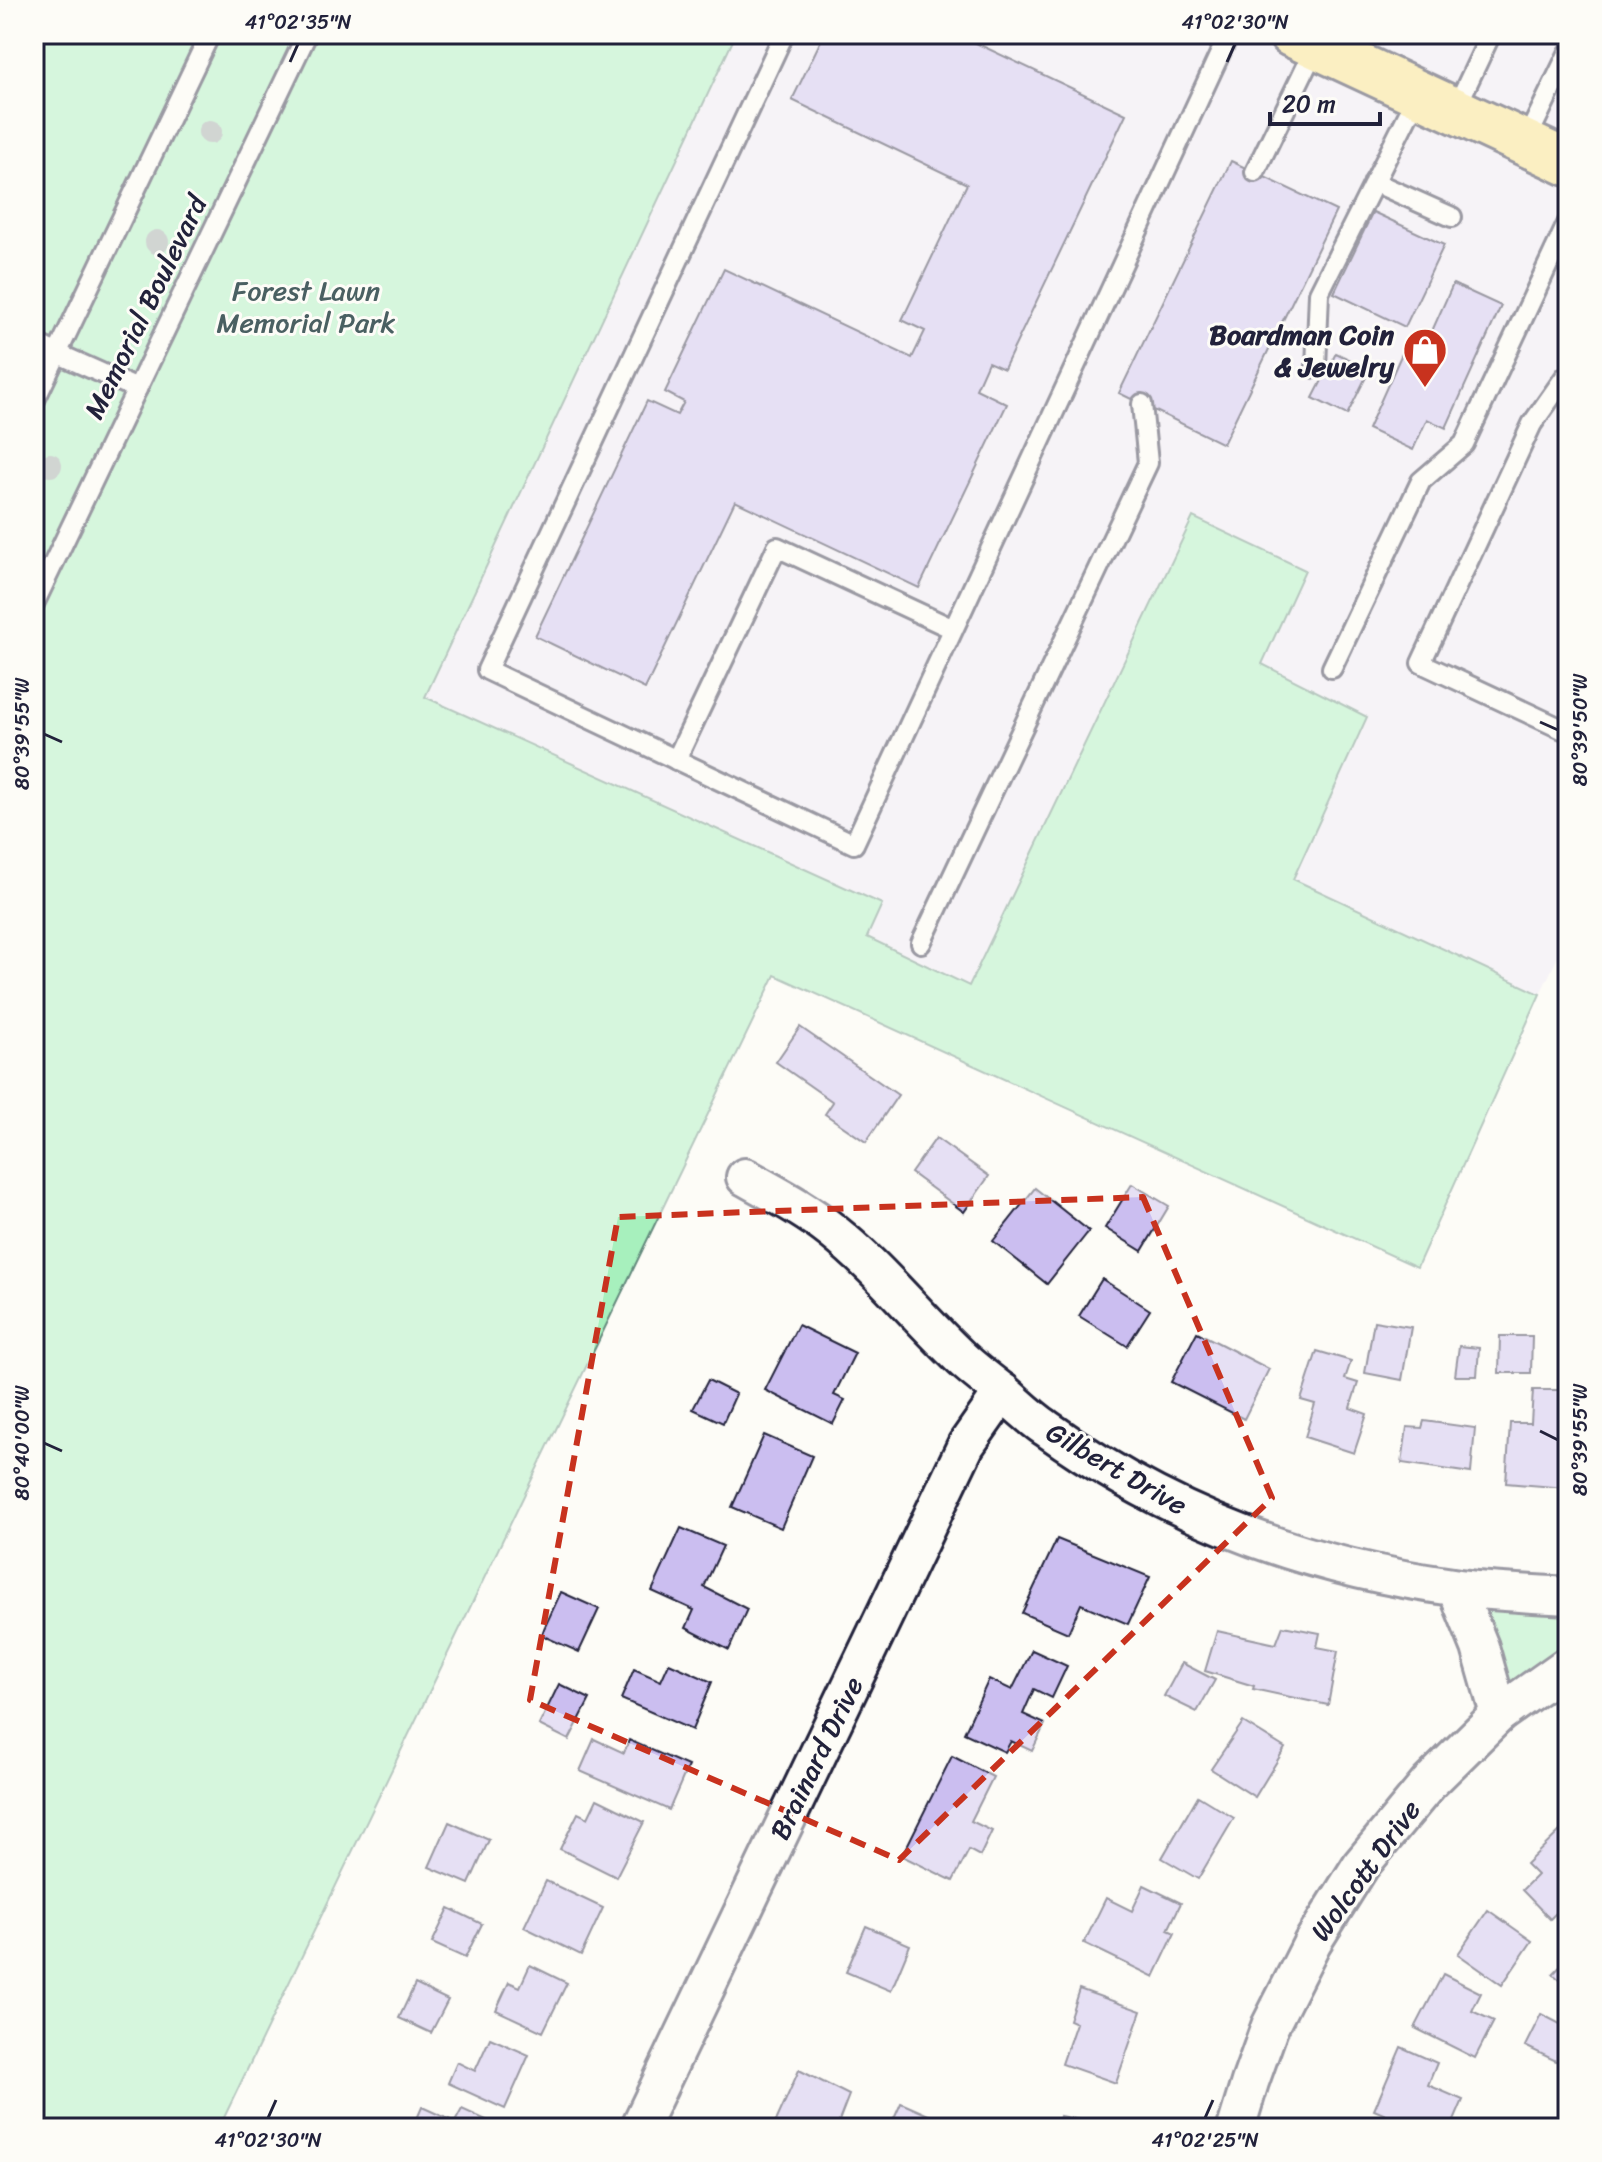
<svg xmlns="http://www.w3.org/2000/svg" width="1602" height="2162" font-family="Sriracha,sans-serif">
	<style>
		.built { fill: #eee9f5 }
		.green { fill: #a7f0bd; stroke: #64897c; stroke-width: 2 }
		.building { fill: #cbbef0; stroke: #22223b; stroke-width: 2 }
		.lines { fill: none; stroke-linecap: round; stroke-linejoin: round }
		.lane-casing { stroke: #22223b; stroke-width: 24 }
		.street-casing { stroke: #22223b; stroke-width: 42 }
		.primary-casing { stroke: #22223b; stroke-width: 50 }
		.lane { stroke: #fdfcf7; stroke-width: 18 }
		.street { stroke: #fdfcf7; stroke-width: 36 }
		.primary { stroke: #f9e181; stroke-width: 44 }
		.tree { fill: #9ba6a5 }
		.marked { fill: none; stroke: #c8321e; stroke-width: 6; stroke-dasharray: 16 10; stroke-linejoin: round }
		.ticks { fill: none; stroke: #22223b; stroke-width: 3 }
		.labels { text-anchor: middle; stroke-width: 6; stroke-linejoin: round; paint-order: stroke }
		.park-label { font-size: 28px; fill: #4a6062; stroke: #fdfcf7 }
		.street-label { font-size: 28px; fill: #22223b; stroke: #fdfcf7 }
		.poi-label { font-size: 28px; font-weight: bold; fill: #22223b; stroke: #fdfcf7; text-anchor: end }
		.neatline { fill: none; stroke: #22223b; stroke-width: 3 }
		.ticks-label { font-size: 20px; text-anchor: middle; fill: #22223b }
	</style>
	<rect width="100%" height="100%" fill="#fdfcf7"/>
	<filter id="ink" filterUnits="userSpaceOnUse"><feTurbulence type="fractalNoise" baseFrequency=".0125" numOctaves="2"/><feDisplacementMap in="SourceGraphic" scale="16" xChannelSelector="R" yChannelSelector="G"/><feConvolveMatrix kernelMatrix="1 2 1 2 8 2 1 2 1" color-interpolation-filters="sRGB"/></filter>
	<g filter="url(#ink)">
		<polygon class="built" points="736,34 1568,34 1568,936 1540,994 1293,879 1367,717 1262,664 1193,517 969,986 867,937 881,904 425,697"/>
		<g class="green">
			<polygon points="34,34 736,34 425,697 882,904 867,937 969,986 1193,517 1305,570 1262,664 1367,717 1293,879 1540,994 1417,1267 775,975 219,2128 34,2128"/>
			<polygon points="1456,1588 1568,1596 1568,1665 1499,1714"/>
		</g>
		<g class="building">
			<polygon points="824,34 957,34 1126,114 1004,369 988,362 976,389 1007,404 919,588 735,501 645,689 535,636 647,401 677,415 684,402 665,392 724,269 912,358 925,331 902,320 967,184 792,100"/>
			<polygon points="1231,161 1336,211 1223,444 1119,393"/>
			<polygon points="1373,212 1444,245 1405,327 1334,293"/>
			<polygon points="1453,284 1501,306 1446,428 1427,419 1413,450 1368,429 1403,351 1420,358"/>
			<polygon points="1336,353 1370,369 1347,415 1313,398"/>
			<polygon points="1568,549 1568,573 1559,569"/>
			<polygon points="800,1027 898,1095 866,1142 825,1114 833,1102 776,1062"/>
			<polygon points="936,1138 989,1176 964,1212 911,1173"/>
			<polygon points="1132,1184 1169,1206 1142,1251 1105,1228"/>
			<polygon points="1035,1188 1089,1231 1047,1284 993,1241"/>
			<polygon points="1102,1279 1150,1310 1127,1346 1079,1316"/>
			<polygon points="1374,1321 1411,1327 1402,1380 1365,1373"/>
			<polygon points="798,1325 855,1353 834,1395 845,1400 833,1424 765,1390"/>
			<polygon points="1197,1332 1269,1369 1244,1419 1171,1382"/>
			<polygon points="1500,1336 1532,1336 1531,1373 1499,1373"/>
			<polygon points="1459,1346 1479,1348 1477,1376 1455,1376"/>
			<polygon points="1317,1351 1351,1361 1345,1379 1358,1383 1350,1408 1367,1414 1354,1453 1305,1437 1315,1404 1301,1400"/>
			<polygon points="708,1380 736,1394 723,1423 693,1409"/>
			<polygon points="1533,1390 1566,1390 1566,1488 1506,1483 1510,1423 1531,1423"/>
			<polygon points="1424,1421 1475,1428 1471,1473 1402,1463 1407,1427 1422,1428"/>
			<polygon points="764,1435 812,1456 781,1528 732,1507"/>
			<polygon points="681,1528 723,1546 704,1587 747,1609 729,1650 686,1628 694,1610 652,1591"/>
			<polygon points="1057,1539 1150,1577 1128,1624 1081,1604 1068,1633 1022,1613"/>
			<polygon points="561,1592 599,1609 579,1652 541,1635"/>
			<polygon points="1283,1626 1320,1633 1317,1647 1338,1651 1328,1705 1253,1689 1254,1686 1205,1671 1217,1631 1276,1644"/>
			<polygon points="1032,1650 1067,1666 1052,1698 1034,1689 1023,1714 1045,1724 1032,1751 1011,1741 1005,1752 964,1733 989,1679 1012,1690"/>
			<polygon points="669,1663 712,1682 692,1730 621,1699 634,1669 661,1681"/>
			<polygon points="1182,1663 1215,1680 1197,1712 1164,1696"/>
			<polygon points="559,1684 590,1699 569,1740 539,1725"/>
			<polygon points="1243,1722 1285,1748 1255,1797 1211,1769"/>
			<polygon points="594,1739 624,1753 629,1740 688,1766 669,1810 580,1771"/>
			<polygon points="952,1756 993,1777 971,1821 992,1831 980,1856 969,1850 953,1881 902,1856"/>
			<polygon points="1198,1796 1234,1818 1198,1879 1162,1858"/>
			<polygon points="597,1799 644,1822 616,1877 560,1849 578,1813 588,1818"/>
			<polygon points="449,1822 489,1840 469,1884 429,1867"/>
			<polygon points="1566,1825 1568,1828 1568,1901 1550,1919 1522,1890 1537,1875 1526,1864"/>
			<polygon points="546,1881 603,1908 581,1955 524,1927"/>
			<polygon points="1144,1885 1181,1903 1168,1930 1175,1933 1154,1977 1084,1943 1106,1898 1132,1911"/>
			<polygon points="449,1908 482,1924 465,1958 432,1943"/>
			<polygon points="1488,1910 1532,1941 1502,1985 1458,1954"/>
			<polygon points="866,1926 910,1945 891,1991 846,1972"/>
			<polygon points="1568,1958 1568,1987 1553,1974"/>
			<polygon points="530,1965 567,1983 543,2032 496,2010 509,1982 520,1987"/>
			<polygon points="1443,1974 1481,1993 1472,2011 1494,2021 1475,2058 1415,2028"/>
			<polygon points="415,1984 448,2000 431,2033 399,2018"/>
			<polygon points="1079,1989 1141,2011 1116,2083 1062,2064 1076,2023 1069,2020"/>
			<polygon points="1541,2014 1568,2028 1568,2043 1558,2062 1525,2046"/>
			<polygon points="490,2038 529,2055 505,2109 448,2083 457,2062 475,2071"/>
			<polygon points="1401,2047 1437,2063 1428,2085 1463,2100 1451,2128 1416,2128 1374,2110"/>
			<polygon points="799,2070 849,2095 839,2121 849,2126 848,2128 773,2128"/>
			<polygon points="901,2103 940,2120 937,2128 890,2128"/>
			<polygon points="422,2107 455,2122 462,2109 495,2124 493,2128 413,2128"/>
			<polygon points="1060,2116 1104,2125 1103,2128 1057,2128"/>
		</g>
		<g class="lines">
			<g class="lane-casing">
				<g id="lane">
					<polyline points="784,34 487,670 854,844 1229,34"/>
					<polyline points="1455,110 1488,40 1483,34"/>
					<polyline points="1525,143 1568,54"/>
					<polyline points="1255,172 1316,46"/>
					<polyline points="1374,182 1452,217"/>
					<polyline points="34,343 137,389"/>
					<polyline points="1316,368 1319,293 1419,93"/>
					<polyline points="1568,377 1565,377 1532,424 1421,663 1562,729 1568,726"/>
					<polyline points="34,402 210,34"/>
					<polyline points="34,604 307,34"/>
					<polyline points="1332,668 1421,481 1464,444 1568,222"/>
					<polyline points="676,760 777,547 953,629"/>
					<polyline points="921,943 1148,463 1142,404"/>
				</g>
			</g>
			<g class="street-casing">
				<g id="street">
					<path d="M745 1177C775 1194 805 1209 832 1231 880 1269 917 1317 962 1359 975 1371 990 1382 1004 1393 1018 1405 1031 1418 1046 1428 1167 1515 1306 1567 1453 1587 1491 1593 1530 1593 1568 1596"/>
					<polyline points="1456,1588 1480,1647 1499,1714"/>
					<polyline points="639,2128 966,1445 1003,1392"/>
					<polyline points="1236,2128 1250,2082 1270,2026 1312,1943 1361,1865 1429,1783 1499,1714 1568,1665"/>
				</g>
			</g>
			<g class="primary-casing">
				<polyline id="primary" points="1291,34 1568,163"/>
			</g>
			<use href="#lane" class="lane"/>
			<use href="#street" class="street"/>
			<use href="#primary" class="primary"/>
		</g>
		<g class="tree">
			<circle cx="210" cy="132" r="12"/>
			<circle cx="157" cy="242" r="12"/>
			<circle cx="50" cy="465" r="12"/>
		</g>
	</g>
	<path d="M0 0H1602V2162H0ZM1143 1197 1272 1498 899 1860 530 1700 618 1217Z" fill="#fdfcf7" fill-opacity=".55" fill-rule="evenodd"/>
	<path class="marked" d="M1143 1197 1272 1498 899 1860 530 1700 618 1217Z"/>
	<path class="ticks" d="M290 62 298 44M1227 62 1235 44M1540 722 1558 730M44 734 62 742M1540 1431 1558 1440M44 1443 62 1451M268 2118 276 2100M1205 2118 1213 2100"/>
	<defs>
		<g id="shop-pin" transform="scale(2.3)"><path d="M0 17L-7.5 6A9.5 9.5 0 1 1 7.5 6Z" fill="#c8321e" stroke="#fdfcf7"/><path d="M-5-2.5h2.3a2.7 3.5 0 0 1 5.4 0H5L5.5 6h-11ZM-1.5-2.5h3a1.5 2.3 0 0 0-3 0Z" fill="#fff"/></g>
	</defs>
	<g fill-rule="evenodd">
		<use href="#shop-pin" x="1425" y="350"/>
	</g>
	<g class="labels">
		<g class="park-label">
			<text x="306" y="300">Forest Lawn<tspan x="306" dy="32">Memorial Park</tspan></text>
		</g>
		<g class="street-label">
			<text transform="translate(145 307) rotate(-64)" y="10">Memorial Boulevard</text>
			<text transform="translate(1117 1468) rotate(30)" y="10">Gilbert Drive</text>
			<text transform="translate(816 1758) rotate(-64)" y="10">Brainard Drive</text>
			<text transform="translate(1365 1870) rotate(-54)" y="10">Wolcott Drive</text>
		</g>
		<g class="poi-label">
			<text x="1394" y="344">Boardman Coin<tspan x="1394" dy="32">&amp; Jewelry</tspan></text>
		</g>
	</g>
	<rect width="1602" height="2162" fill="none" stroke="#fdfcf7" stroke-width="88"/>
	<path d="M1270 112v12h110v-12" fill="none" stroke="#22223b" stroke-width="4"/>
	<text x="1282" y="112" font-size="24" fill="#22223b" stroke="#fdfcf7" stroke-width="6" paint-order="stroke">20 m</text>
	<rect x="44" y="44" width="1514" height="2074" class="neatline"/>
	<g class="ticks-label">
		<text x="298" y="29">41°02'35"N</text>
		<text x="1235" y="29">41°02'30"N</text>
		<text transform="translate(1580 730) rotate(-90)" y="7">80°39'50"W</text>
		<text transform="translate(22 734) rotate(-90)" y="7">80°39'55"W</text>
		<text transform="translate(1580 1440) rotate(-90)" y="7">80°39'55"W</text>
		<text transform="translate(22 1443) rotate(-90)" y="7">80°40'00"W</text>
		<text x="268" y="2147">41°02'30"N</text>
		<text x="1205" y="2147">41°02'25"N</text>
	</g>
</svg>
